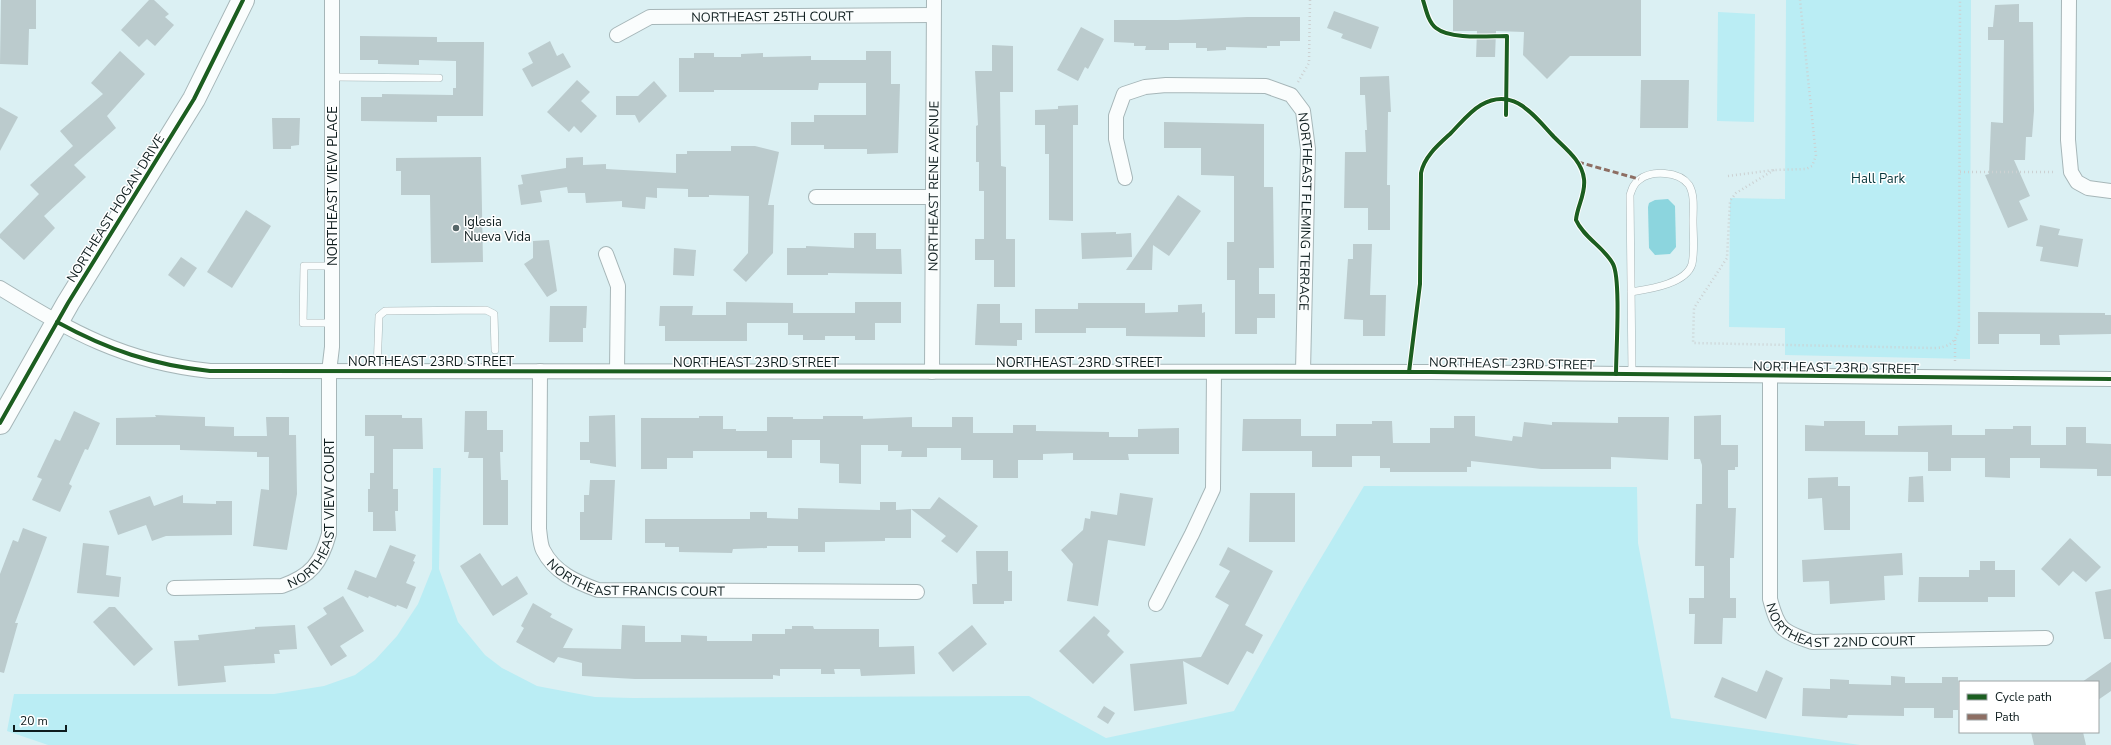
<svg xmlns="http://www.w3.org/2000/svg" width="2111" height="745" font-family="'Nunito Sans',sans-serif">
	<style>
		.green { fill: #baedf4 }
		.water { fill: #8cd5de }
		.building { fill: #bbcbcd }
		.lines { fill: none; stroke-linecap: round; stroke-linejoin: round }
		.lane-casing { stroke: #a6b6b8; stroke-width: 8 }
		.street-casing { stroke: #a6b6b8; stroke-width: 16 }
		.highway-casing { stroke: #a6b6b8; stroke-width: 24 }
		.path { stroke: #ccd1d2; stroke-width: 2.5; stroke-dasharray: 1 3; stroke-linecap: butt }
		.lane { stroke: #fafdfd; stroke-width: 7 }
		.street { stroke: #fafdfd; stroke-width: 14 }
		.highway { stroke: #fafdfd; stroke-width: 22 }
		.quiet { stroke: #8d6e63; stroke-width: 3; stroke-dasharray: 6 3; stroke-linecap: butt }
		.cycleway-casing { stroke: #fff; stroke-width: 6 }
		.cycleway { stroke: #1b5e20; stroke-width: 4 }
		.poi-dot { fill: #556668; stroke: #fff; stroke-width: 1.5 }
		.labels { text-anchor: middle; stroke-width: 3; stroke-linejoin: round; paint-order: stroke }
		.street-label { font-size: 13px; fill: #0d1c1d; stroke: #fff }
		.park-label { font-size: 13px; fill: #05353a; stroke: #fff }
		.poi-label { font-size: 13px; fill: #0d1c1d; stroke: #fff; text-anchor: start }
	</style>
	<rect width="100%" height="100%" fill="#dbf0f3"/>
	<g class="green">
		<polygon points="1786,0 1971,0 1970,359 1785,355 1785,328 1729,327 1730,198 1785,199"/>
		<polygon points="1718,12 1755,14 1754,122 1717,121"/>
		<polygon points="433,468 441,468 439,569 458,622 485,655 502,668 537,686 595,697 633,698 1029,696 1106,738 1234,711 1303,588 1364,486 1637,487 1638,543 1671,718 1860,745 48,745 7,731 14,694 274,694 324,686 355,675 375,660 397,636 418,604 432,569"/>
	</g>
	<polygon class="water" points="1668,199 1675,206 1676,247 1670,254 1655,255 1649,248 1648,207 1649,203 1655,200"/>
	<g class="building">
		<polygon points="1,0 36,0 36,29 29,29 28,65 0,64"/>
		<polygon points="149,0 154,0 169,14 165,17 174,25 155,46 147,39 139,47 121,30"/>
		<polygon points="1453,0 1641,0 1641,56 1570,56 1547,79 1523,55 1524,32 1496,31 1495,57 1476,57 1477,31 1453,31"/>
		<polygon points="2019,4 2019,22 2033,22 2034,111 2032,137 2026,137 2025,160 2014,160 2030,196 2019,201 2028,220 2008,228 1985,175 1989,174 1991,122 2003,123 2004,40 1988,40 1988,27 1993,27 1995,5"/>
		<polygon points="1334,11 1379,27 1371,49 1341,38 1343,34 1327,28"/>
		<polygon points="1247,17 1300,17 1300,41 1280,41 1280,46 1267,46 1267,48 1226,47 1226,50 1207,51 1207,48 1196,48 1196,43 1169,43 1169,50 1145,50 1146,46 1134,46 1134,43 1114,42 1114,20 1177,20"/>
		<polygon points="1081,27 1104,39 1088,69 1085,67 1078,81 1057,70"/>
		<polygon points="360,36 437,37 437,42 484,42 483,116 437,116 437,122 361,121 361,97 382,97 382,94 453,95 453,88 456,88 456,61 419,60 419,65 378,64 378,60 360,60"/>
		<polygon points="550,41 557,56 563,53 571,67 532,87 522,69 533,63 528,53"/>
		<polygon points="992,45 1013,46 1013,92 1000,92 1001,166 1006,167 1006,239 1015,239 1015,287 994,287 994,260 975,260 975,239 984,239 984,191 979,191 979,162 976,162 976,126 978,125 975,71 992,71"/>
		<polygon points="120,51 145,74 107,116 116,128 74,165 86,177 44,216 55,228 24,260 0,238 0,234 39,194 30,185 73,146 60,131 103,94 91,83"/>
		<polygon points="866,51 891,51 891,84 900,84 898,153 867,154 867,149 824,149 824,145 791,145 791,122 814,122 814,115 866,115 866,83 819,83 818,90 714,90 714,92 679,92 679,58 694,58 694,53 714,53 714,57 741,57 741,54 763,53 763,57 811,56 811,60 866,60"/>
		<polygon points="1389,76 1391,112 1388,112 1387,185 1390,185 1390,230 1368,230 1368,208 1344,208 1345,152 1366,152 1365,130 1367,130 1365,95 1360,95 1360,77"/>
		<polygon points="577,80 590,92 581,101 597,116 581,133 574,126 569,132 547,112"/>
		<polygon points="1641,80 1689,80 1688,128 1640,128"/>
		<polygon points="654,81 667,96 639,123 635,115 616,115 616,96 638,96"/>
		<polygon points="1078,105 1078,125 1073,125 1073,221 1049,220 1049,154 1045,154 1045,125 1035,125 1035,110 1058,109 1058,106"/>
		<polygon points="0,107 18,117 0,151"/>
		<polygon points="272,118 300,118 299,145 291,146 291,149 273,149"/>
		<polygon points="1164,122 1264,124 1264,187 1273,187 1274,268 1259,268 1259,294 1275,294 1275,318 1257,318 1257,334 1235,334 1235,280 1227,280 1227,242 1234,242 1234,176 1201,175 1201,148 1164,148"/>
		<polygon points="731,146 755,146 779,152 768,205 774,205 773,253 746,282 733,270 748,253 749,196 709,195 709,197 688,197 688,189 657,188 657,198 646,197 645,209 622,207 622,201 586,203 585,193 568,193 567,187 540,191 542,202 521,205 518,185 523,184 521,175 566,168 566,158 583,157 583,165 606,164 606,169 676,173 676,154 687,154 687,151 731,151"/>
		<polygon points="481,157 483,262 431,263 430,195 401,195 401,171 396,171 396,158"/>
		<polygon points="1178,195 1201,211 1169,256 1153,245 1152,270 1126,270"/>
		<polygon points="246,210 271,226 232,288 207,272"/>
		<polygon points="2040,225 2060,229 2058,235 2083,239 2078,267 2040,261 2043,247 2036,246"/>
		<polygon points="1116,232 1116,234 1131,233 1132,257 1082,259 1081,233"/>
		<polygon points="854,233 876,233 876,249 901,249 902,274 828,273 828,275 787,275 787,248 806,248 806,246 854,248"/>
		<polygon points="549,240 557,291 547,297 524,264 533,258 533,241"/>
		<polygon points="1353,244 1372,244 1370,295 1386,295 1385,336 1363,336 1363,320 1344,319 1348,259 1353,259"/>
		<polygon points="674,248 696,250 694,276 673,275"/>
		<polygon points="181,257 197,268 184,287 168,275"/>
		<polygon points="726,302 793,303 793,313 855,313 855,302 901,302 901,323 875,323 875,340 855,340 855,336 825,336 825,340 803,340 803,335 788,335 788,323 747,323 747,341 665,341 665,326 659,326 660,306 693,306 692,315 726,315"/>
		<polygon points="1078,303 1145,303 1145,313 1178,312 1178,305 1202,304 1202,313 1205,312 1205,337 1126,336 1126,328 1086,328 1086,333 1035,333 1035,309 1078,309"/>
		<polygon points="977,304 1000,304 1000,323 1022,323 1022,340 1017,340 1017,346 975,345"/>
		<polygon points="550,306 587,306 586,328 583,328 583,342 549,342"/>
		<polygon points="1978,312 2105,313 2105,315 2111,315 2111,334 2059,335 2060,345 2040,345 2040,334 1999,334 1999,344 1978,344"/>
		<polygon points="74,411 100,423 88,450 85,449 69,484 72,486 60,512 32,500 42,479 37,477 55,439 60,441"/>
		<polygon points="465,411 487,411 487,430 503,430 503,452 500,452 501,480 508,480 508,525 483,525 483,458 468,458 469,452 464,452"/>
		<polygon points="155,415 205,417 205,426 234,427 234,436 267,436 266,417 289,417 289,435 296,435 297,494 287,550 253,546 261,489 269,490 269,457 257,457 257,452 180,450 180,445 116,445 116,418 156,417"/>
		<polygon points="365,415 402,415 402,418 422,418 423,449 393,449 393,489 398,489 398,511 395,511 396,531 373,531 373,512 368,512 368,489 370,489 370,473 374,473 374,436 365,436"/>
		<polygon points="615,415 616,467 590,463 590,460 580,460 580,442 589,442 589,416"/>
		<polygon points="1721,415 1721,445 1738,445 1738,467 1735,467 1735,470 1728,470 1728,508 1736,508 1734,558 1730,558 1730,598 1736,598 1736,618 1723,618 1722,644 1694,644 1695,614 1689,614 1689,598 1704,598 1704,566 1695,566 1696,504 1702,504 1702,465 1700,459 1694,459 1694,416"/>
		<polygon points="699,416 723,416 723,429 736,429 736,431 767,431 767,417 793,417 793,419 823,419 823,416 863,416 863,419 912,417 912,427 952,427 952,417 973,417 973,433 1013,433 1013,425 1036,425 1036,431 1109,432 1109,437 1138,437 1138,429 1179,428 1179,454 1128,454 1129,460 1073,460 1073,453 1043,454 1043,460 1018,460 1018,478 993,478 993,460 961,460 961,448 927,448 927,457 901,457 902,451 888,451 888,445 861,445 861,484 839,483 839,464 820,463 820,440 792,440 792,458 767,458 767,451 693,451 693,458 667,458 667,469 641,469 641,418 699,418"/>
		<polygon points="1454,416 1475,416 1475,436 1512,441 1513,436 1522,437 1524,422 1552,425 1552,422 1618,423 1618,417 1669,417 1668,460 1611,457 1611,469 1541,469 1471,461 1471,467 1467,467 1467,472 1390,472 1390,468 1380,468 1380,456 1352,456 1352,467 1312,467 1312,451 1242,451 1243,419 1301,419 1301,436 1336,436 1336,424 1372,424 1372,421 1392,421 1393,443 1430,443 1430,428 1454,428"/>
		<polygon points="1824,421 1865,421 1865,435 1898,435 1898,426 1952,425 1952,435 1985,435 1985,429 2013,429 2013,426 2031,426 2031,445 2066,445 2066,427 2086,427 2086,443 2111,444 2111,476 2097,476 2097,469 2040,468 2040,458 2010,458 2010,478 1985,477 1985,458 1951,458 1951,471 1928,471 1928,452 1805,451 1805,425 1824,426"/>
		<polygon points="1923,476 1924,502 1908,502 1909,477"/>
		<polygon points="1838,477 1838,486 1850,486 1850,530 1824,530 1822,498 1808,499 1808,478"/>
		<polygon points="590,480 615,480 612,540 580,540 580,512 584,512 584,495 589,495"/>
		<polygon points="1120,493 1153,498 1145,546 1108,540 1098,606 1067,601 1073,564 1061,550 1083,530 1085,518 1090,519 1091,511 1117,515"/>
		<polygon points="1250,493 1295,493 1295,542 1249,542"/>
		<polygon points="183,495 183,503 216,504 216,501 232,501 232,535 166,536 152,541 146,525 118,535 109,511 150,496 154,506"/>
		<polygon points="939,497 978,526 957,553 941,541 946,536 911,509 930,509"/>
		<polygon points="880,502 896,502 896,510 911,509 911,538 885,538 885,541 825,542 825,552 798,552 798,546 767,546 767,548 733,549 732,553 679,552 679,547 665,547 665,543 645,543 645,519 750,519 750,512 767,512 767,518 798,519 798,508 880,510"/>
		<polygon points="23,528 47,537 15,623 18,623 4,673 0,672 0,574 13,540 18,542"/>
		<polygon points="2070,538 2101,567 2086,582 2073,571 2059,586 2041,569"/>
		<polygon points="83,543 109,546 106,575 121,577 119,597 77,593"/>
		<polygon points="390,545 416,555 413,561 415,562 406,583 416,587 407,609 397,605 396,607 369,596 368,598 347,589 355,570 376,578"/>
		<polygon points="1228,547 1273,571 1245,625 1263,635 1253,654 1247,651 1228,685 1183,661 1187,704 1134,711 1130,664 1201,657 1229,605 1215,597 1230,571 1219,565"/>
		<polygon points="976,551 1008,551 1008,571 1012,571 1012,601 1004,601 1004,604 973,604 972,584 977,584"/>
		<polygon points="480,553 502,586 517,576 528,594 493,616 460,566"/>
		<polygon points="1902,553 1903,575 1884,576 1885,600 1830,604 1829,581 1803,582 1802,560"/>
		<polygon points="1980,561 1995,561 1995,570 2015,570 2015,597 1988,597 1988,602 1918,602 1919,577 1969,577 1969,570 1980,570"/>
		<polygon points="2111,589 2111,639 2104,639 2095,592"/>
		<polygon points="343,596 364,631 340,646 347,656 331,666 307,627 327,614 323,608"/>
		<polygon points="533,603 552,614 550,617 573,629 563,648 621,649 622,625 645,626 645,642 681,642 681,635 707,636 707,641 752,641 752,634 785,634 785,629 792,629 792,626 813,626 814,629 879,629 879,647 914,646 915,674 861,676 860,669 834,669 835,674 821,674 821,669 780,669 780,676 773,675 773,679 635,679 582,676 582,663 558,657 554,663 516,642 524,628 521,626"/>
		<polygon points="109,607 115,607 153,649 134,666 93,622"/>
		<polygon points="1094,616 1110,631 1107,635 1124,652 1093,684 1059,651"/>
		<polygon points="295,625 297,649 279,650 280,654 274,654 275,663 224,666 226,682 178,686 174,641 199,640 198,635 255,629 255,627"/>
		<polygon points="972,625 987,644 953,672 938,653"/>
		<polygon points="2111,662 2111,691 2098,700 2098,682 2082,682"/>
		<polygon points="1766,670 1783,678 1766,719 1714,697 1722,677 1757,692"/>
		<polygon points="1891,676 1905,677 1905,683 1942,683 1942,677 1958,677 1958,710 1953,710 1953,718 1934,718 1934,708 1904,708 1904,716 1848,715 1847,718 1802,716 1803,688 1830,689 1830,679 1849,680 1849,684 1891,685"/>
		<polygon points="1104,706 1115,713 1108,724 1097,717"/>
		<polygon points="2031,732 2083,732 2086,745 2034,745"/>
	</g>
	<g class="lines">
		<g class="lane-casing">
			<g id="lane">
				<polyline points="332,77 439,78"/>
				<polyline points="332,266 304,266 303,323 332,323"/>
				<path d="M1631 292C1649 289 1686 284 1692 264 1695 250 1693 235 1693 221 1693 210 1695 195 1689 185 1679 171 1651 170 1639 180 1633 184 1632 189 1630 195L1632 374"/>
				<polyline points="377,371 379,316 385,311 486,310 494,314 495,350"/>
			</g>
		</g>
		<g class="street-casing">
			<g id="street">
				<polyline points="2069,0 2068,140 2071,172 2077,182 2088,188 2111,191"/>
				<path id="s1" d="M617 35 650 17 933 15"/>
				<path id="s2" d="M1125 178 1116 139V116L1124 94 1145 87 1166 85 1266 86 1291 95 1303 111 1308 149 1303 371"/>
				<polyline points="816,197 933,197"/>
				<polyline points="606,254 618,286 617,371"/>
				<path d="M0 288C72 332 124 362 210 371L1431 372 2111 379"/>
				<path id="s3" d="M540 371 539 529C540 535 540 544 543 550 554 572 576 582 598 590L917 592"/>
				<path id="s4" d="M932 372 934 0"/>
				<path id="s5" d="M1770 376V599C1778 629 1781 631 1812 642L2046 638"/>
				<path id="s6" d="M174 588 282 586C311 576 321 563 329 534V372L332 347V0"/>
				<polyline points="1156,604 1192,534 1213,489 1214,372"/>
			</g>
		</g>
		<g class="highway-casing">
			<polyline id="highway" points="0,423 68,303 194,99 243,0"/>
		</g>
		<g class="path">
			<polyline points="1298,82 1309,63 1310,0"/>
			<path d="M1774 170 1736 193 1730 201 1727 258 1694 308 1693 343 1933 348C1949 348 1957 342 1959 326L1960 0"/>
			<polyline points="1960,172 2056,172"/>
			<polyline points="1728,176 1774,170 1806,169 1812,166 1816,156 1800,0"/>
			<polyline points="1955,340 1955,363"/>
		</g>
		<use href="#lane" class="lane"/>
		<use href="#street" class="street"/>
		<use href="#highway" class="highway"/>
		<polyline class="quiet" points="1578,162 1639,179"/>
		<g class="cycleway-casing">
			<g id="cycleway">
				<path d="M1423 0C1426 9 1428 22 1436 28 1451 40 1488 36 1507 36L1506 115"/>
				<path d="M57 322C108 350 153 365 210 371L1431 372 2111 379"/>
				<path d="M1409 372 1420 284 1421 173C1424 157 1438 145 1450 134 1459 125 1469 112 1481 105 1514 86 1534 116 1554 137 1566 149 1582 161 1584 179 1586 194 1577 206 1576 220 1584 238 1604 247 1613 264 1621 279 1616 353 1616 374"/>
				<polyline points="0,423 68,303 194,99 243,0"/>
			</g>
		</g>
		<use href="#cycleway" class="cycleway"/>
	</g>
	<circle class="poi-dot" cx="456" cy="228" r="4"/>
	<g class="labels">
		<g class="street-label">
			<text dy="5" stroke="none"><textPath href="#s1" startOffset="160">NORTHEAST 25TH COURT</textPath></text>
			<text transform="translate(332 186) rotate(-90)" y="5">NORTHEAST VIEW PLACE</text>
			<text dy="5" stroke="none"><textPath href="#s4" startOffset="186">NORTHEAST RENE AVENUE</textPath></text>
			<text transform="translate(115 208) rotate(-58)" y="5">NORTHEAST HOGAN DRIVE</text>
			<text dy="5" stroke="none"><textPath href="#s2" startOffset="377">NORTHEAST FLEMING TERRACE</textPath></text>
			<text x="431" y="366">NORTHEAST 23RD STREET</text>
			<text x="756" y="367">NORTHEAST 23RD STREET</text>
			<text x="1079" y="367">NORTHEAST 23RD STREET</text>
			<text transform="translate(1512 363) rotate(1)" y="5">NORTHEAST 23RD STREET</text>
			<text transform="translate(1836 367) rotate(1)" y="5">NORTHEAST 23RD STREET</text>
			<text dy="5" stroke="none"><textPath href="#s6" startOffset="196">NORTHEAST VIEW COURT</textPath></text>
			<text dy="5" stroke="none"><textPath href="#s3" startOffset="284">NORTHEAST FRANCIS COURT</textPath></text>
			<text dy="5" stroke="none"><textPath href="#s5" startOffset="309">NORTHEAST 22ND COURT</textPath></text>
		</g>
		<g class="park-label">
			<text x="1878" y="183">Hall Park</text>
		</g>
		<g class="poi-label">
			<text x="464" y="226">Iglesia<tspan x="464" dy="15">Nueva Vida</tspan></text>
		</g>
	</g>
	<rect x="1959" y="681" width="140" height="52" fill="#ffffff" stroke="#9ea4a5"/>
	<rect x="1967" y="694" width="20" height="6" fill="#1b5e20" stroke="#9ea4a5"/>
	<text x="1995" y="701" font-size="12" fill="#0d1c1d">Cycle path</text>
	<rect x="1967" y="714" width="20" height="6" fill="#8d6e63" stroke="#9ea4a5"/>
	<text x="1995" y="721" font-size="12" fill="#0d1c1d">Path</text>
	<path d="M14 725v6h52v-6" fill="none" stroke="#0d1c1d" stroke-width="2"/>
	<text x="20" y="725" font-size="12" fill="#0d1c1d" stroke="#ffffff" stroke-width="3" paint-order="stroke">20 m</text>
</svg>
